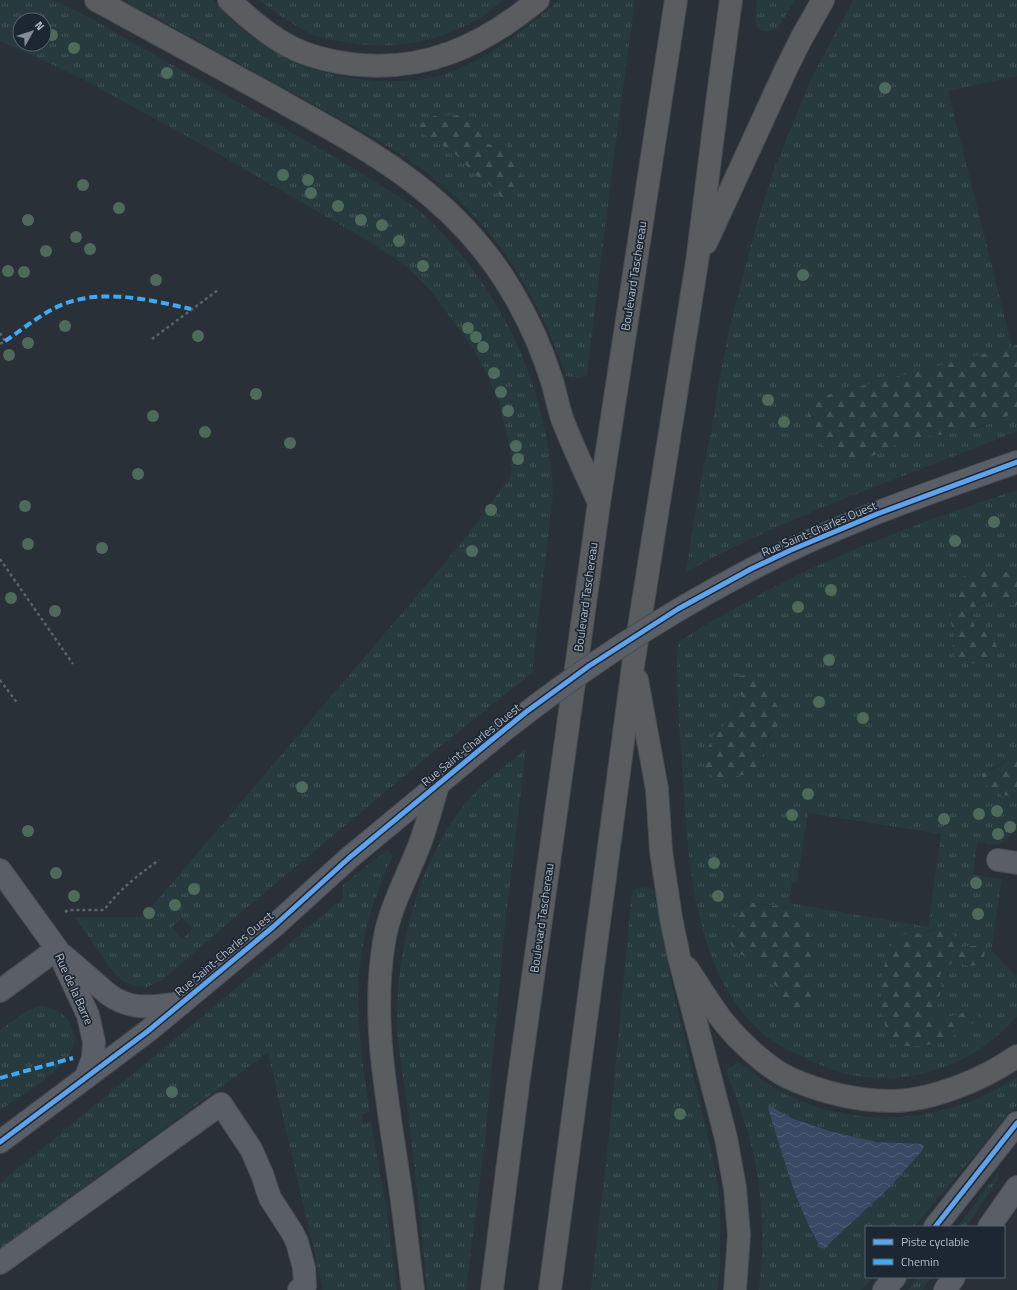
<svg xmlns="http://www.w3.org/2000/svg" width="1017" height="1290" font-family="'Titillium Web',sans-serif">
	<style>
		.grass { fill: url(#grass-tufts); fill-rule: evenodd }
		.forest { fill: url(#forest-firs) }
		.water { fill: url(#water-waves) }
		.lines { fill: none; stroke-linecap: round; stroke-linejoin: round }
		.minor-casing { stroke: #484c53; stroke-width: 24 }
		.highway-casing { stroke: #474c53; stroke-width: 24 }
		.path { stroke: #5d636a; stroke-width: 2.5; stroke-dasharray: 3 3; stroke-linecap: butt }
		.minor { stroke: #5a5e66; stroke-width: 22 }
		.highway { stroke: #5a5d60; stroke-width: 22 }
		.minor-bridge-casing { stroke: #484c53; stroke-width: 24; stroke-linecap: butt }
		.minor-bridge { stroke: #5a5e66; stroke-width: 22 }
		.quiet { stroke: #3fa9f5; stroke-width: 4; stroke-dasharray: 8 4; stroke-linecap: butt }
		.cycleway-casing { stroke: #1d2633; stroke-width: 8 }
		.cycleway { stroke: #60a3ed; stroke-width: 5 }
		.tree { fill: #4e6a5a }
		.labels { text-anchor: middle; stroke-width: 3.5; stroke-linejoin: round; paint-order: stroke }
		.street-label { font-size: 12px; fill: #b4bcc9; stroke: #1d2633 }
	</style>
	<defs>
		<pattern id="grass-tufts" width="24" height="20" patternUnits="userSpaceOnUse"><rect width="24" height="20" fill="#273a3e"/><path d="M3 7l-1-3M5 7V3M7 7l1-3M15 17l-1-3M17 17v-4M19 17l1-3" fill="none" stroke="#445559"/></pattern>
		<pattern id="forest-firs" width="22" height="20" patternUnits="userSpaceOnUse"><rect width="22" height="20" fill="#273a3e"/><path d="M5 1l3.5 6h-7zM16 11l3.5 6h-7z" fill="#445559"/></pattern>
		<pattern id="water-waves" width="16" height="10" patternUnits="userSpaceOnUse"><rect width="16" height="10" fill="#384963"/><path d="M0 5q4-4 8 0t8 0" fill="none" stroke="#526178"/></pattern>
	</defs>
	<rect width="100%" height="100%" fill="#2a3038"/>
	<g class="grass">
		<path d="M0 0H53L92 19C161 59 231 98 301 138 327 153 354 168 379 184 394 194 410 203 423 214 501 286 549 389 553 495L532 673 432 753 213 936 164 979 147 987 134 986 123 981 110 968 75 917H143L460 545 511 476 512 468 510 448 499 402 485 370 473 348 450 317 431 291 406 266 370 242 217 153 81 78 0 41ZM20 20H44V44H20ZM182 918 193 929 182 939 172 927Z"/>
		<path d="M124 0H213C257 54 328 84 397 81 413 81 430 79 445 74 489 59 524 30 559 0H635L614 155 587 375 578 378 566 376C542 305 507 244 451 193 425 168 393 149 362 131ZM464 115 476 117 485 143 498 147 506 145 502 198 489 184 479 178 455 154 419 131 434 116Z"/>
		<path d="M259 0H503C495 6 487 14 479 19 435 43 389 52 340 41 333 40 325 39 319 37 296 28 278 14 259 0Z"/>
		<path d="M757 0H795L777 29C751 38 755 17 757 0Z"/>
		<path d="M853 0H1017V76L948 91 1012 347 827 395 895 445C918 435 943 435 968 430 985 427 1002 419 1017 411V431C907 477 791 513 686 572L695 515 704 465 713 423 717 394 728 333 757 223 773 172 810 81Z"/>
		<path d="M1017 490V576L1004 571 977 567 957 596 954 609 950 617C951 624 953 630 954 636 957 650 947 653 964 663L986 632 976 630 970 614C984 592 997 605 1017 605V747C1008 759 1003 765 989 769L1002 796H1017V830L999 845 977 842 973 875 1002 879 991 950 1016 976 1017 972V1016C983 1057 928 1081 875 1078 846 1076 831 1070 805 1058 789 1050 771 1042 758 1029 694 969 688 860 683 778 680 732 675 687 678 642 726 612 776 584 828 561 889 534 953 511 1017 490ZM736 678 767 688 771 696 776 702 777 727C770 734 766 740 763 750 762 753 762 757 761 759 756 770 734 776 724 781L713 736 727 723 732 712 742 704 741 693 736 683ZM808 813 941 834 928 927 789 903 792 883 797 881ZM748 902C762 905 777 905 790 909L816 961 806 967 805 975 815 998 779 993C776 986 770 983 766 976 764 973 764 968 762 964L732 930 744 905ZM946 926 960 948 967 946 985 950 984 958 978 965 968 966 959 962 952 963 943 969 939 978 941 987 940 995 934 1004 933 1014 940 1019 979 1017C962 1034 939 1046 915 1046 907 1046 898 1044 890 1043L887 1035 884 1015 910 933H922Z"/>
		<path d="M526 749 504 935 485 1141 466 1290H427C422 1228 414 1166 407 1103 403 1075 397 1045 397 1016 397 944 421 854 469 799 485 780 506 765 526 749Z"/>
		<path d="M387 850 393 855C382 879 372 904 366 930 352 990 360 1053 370 1112L362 1114 363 1124 371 1122 387 1213 397 1290H323L268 1053 122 1159 0 1250V1183L200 1018 343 898V885Z"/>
		<polygon points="640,887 649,888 654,891 671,981 714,1163 720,1201 720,1269 717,1290 591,1290 609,1136 632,891"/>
		<path d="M41 1006C52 1007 63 1012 69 1022 86 1048 59 1068 41 1082 28 1092 14 1101 0 1110V1030L28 1010Z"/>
		<path d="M737 1061C749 1070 762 1081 776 1089 853 1132 945 1125 1017 1077V1105L939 1197 914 1227H866V1277H873L861 1290H759C765 1242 763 1192 751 1144 745 1119 735 1094 725 1069L732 1067ZM769 1105 791 1118 833 1132 877 1142 921 1144 924 1146 922 1151 889 1188 833 1240 825 1249 821 1248C795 1205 783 1155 768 1108Z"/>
		<polygon points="998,1173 998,1180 966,1227 957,1227"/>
		<polygon points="918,1277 931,1277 922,1290 908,1290"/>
	</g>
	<g class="forest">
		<polygon points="464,115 476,117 485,143 498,147 506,145 513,149 517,157 522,184 516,196 502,198 489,184 479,178 455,154 419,131 417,126 434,116"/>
		<polygon points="1017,345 1017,411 1001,419 969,430 908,440 872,456 847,458 828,451 817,439 809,423 808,409 813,400 827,395"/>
		<path d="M977 567 1004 571 1017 576V605C997 605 983 591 970 614L976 630C990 633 992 633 997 647 995 650 994 653 992 655 982 665 957 669 953 651 952 647 955 642 955 638 954 632 951 624 950 617L954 609 957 596 965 574Z"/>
		<polygon points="743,675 756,680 767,688 780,711 777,727 769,734 763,748 760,761 756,770 743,775 738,775 724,781 715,779 705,770 704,758 713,736 727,723 732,712 742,704 741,693 736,683 736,678"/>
		<path d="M1017 747V796C1002 797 993 792 982 782V774C988 770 995 769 1001 765 1007 761 1012 754 1017 747Z"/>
		<path d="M748 902 768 906H779L790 909 800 915 817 954 816 961 806 967 805 975 815 998 811 1009 803 1015 795 1014 787 1008 782 1000 777 987 766 976 764 968 762 964C754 960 739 955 734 949 723 939 739 909 748 902Z"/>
		<path d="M945 926 961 942 960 948 967 946H980L985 950 984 958 978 965 968 966 959 962 952 963 943 969 939 978 941 987 940 995 934 1004 933 1014 940 1019 971 1011 978 1014 979 1017C956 1041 922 1052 890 1043 886 1033 880 1002 881 991 882 978 886 944 898 937 905 932 914 934 922 933 930 932 938 929 945 926Z"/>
	</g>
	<path class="water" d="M769 1105 791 1118 833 1132 877 1142 921 1144 924 1146 922 1151 889 1188 833 1240 825 1249 821 1248C795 1205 783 1155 768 1108Z"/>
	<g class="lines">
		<g class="minor-casing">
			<g id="minor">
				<path d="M735 578C824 529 922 495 1017 462"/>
				<polyline points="998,860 1017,863"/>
				<polyline points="0,870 57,949 88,1015 94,1042 93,1058 86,1077"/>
				<path d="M63 955 108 994C132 1012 154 1006 182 1003"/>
				<polyline points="0,991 57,949"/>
				<polyline points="0,1142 148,1031 273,927 349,858 488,743"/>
				<polyline points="935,1227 1017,1123"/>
				<polyline points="989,1227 1017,1187"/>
				<polyline points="0,1263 221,1104 251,1149 262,1174 270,1198 292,1232 297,1242 304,1268 305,1286 299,1290"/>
				<polyline points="884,1290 895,1277"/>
				<polyline points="945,1290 954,1277"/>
			</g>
		</g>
		<g class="highway-casing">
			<g id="highway">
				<path d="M96 0C154 32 212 63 270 95 365 148 453 192 511 290 528 318 542 349 552 381 556 394 558 408 563 421 574 449 587 476 599 503"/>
				<path d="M229 0C247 17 265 33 287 45 307 56 328 61 351 64 424 73 482 46 538 0"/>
				<polyline points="706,243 787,67 801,39 823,0"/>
				<polyline points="637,680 657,789 661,851 671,918 679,957 726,1138 735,1188 739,1235 735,1290"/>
				<path d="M687 968C704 993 720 1022 743 1043 754 1054 767 1065 780 1073 795 1082 811 1087 828 1092 849 1098 872 1101 894 1101 934 1100 984 1079 1017 1056"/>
				<path d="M413 1290C408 1251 404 1212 398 1173 387 1096 371 1019 384 942 389 910 405 881 417 851 426 830 431 807 438 785"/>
				<polyline points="492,1290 518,1085 599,503 676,0"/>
				<polyline points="550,1290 634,659 697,262 720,80 731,0"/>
			</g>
		</g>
		<g class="path">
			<polyline points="0,333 5,341 0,344"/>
			<polyline points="152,339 218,290"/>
			<polyline points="0,559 73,664"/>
			<polyline points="0,680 18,704"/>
			<path d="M65 912 68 910H104C121 888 137 876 159 860"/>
		</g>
		<use href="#minor" class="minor"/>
		<use href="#highway" class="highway"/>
		<g class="minor-bridge-casing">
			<path id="minor-bridge" d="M488 743C566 680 647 625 735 578"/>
		</g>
		<use href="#minor-bridge" class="minor-bridge"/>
		<g class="quiet">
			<path d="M5 341C20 331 35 319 51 310 94 286 146 299 191 309"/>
			<polyline points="0,1078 73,1058"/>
		</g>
		<g class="cycleway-casing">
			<g id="cycleway">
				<polyline points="0,1142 148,1031 273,927 349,858 488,743 526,712 589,666 678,609 751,569 791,550 877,514 1017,462"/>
				<polyline points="935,1227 1017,1123"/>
			</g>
		</g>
		<use href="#cycleway" class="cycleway"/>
	</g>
	<g class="tree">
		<circle cx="52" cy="35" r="6"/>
		<circle cx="74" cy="48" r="6"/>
		<circle cx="167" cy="73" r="6"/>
		<circle cx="885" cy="88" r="6"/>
		<circle cx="283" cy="175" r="6"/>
		<circle cx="308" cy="180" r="6"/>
		<circle cx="83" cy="185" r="6"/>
		<circle cx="311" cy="193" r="6"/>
		<circle cx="338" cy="206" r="6"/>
		<circle cx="119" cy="208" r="6"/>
		<circle cx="28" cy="220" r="6"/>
		<circle cx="361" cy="220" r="6"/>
		<circle cx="382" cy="225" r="6"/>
		<circle cx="76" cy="237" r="6"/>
		<circle cx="399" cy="241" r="6"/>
		<circle cx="90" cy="249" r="6"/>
		<circle cx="46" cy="251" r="6"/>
		<circle cx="423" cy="266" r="6"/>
		<circle cx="8" cy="271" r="6"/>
		<circle cx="24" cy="272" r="6"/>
		<circle cx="803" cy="275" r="6"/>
		<circle cx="156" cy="280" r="6"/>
		<circle cx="65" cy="326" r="6"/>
		<circle cx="468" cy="328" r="6"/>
		<circle cx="198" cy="336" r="6"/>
		<circle cx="476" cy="337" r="6"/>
		<circle cx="28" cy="343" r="6"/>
		<circle cx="483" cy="347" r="6"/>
		<circle cx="9" cy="355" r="6"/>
		<circle cx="494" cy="373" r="6"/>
		<circle cx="501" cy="392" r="6"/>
		<circle cx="256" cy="394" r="6"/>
		<circle cx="768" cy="400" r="6"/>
		<circle cx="508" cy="411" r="6"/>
		<circle cx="153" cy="416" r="6"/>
		<circle cx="784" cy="422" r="6"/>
		<circle cx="205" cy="432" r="6"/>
		<circle cx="290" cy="443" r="6"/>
		<circle cx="516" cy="446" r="6"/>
		<circle cx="518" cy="459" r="6"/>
		<circle cx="138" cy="474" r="6"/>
		<circle cx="25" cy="506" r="6"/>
		<circle cx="491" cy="510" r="6"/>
		<circle cx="994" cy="522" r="6"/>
		<circle cx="955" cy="541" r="6"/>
		<circle cx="28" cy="544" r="6"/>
		<circle cx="102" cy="548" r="6"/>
		<circle cx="472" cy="551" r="6"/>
		<circle cx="831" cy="590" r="6"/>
		<circle cx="11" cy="598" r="6"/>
		<circle cx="798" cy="607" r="6"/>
		<circle cx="55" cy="611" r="6"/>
		<circle cx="829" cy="660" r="6"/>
		<circle cx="819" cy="702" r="6"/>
		<circle cx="863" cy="718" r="6"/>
		<circle cx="302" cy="787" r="6"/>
		<circle cx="808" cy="794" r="6"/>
		<circle cx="997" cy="811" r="6"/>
		<circle cx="979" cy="814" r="6"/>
		<circle cx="792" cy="815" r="6"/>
		<circle cx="944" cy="819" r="6"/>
		<circle cx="1010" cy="827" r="6"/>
		<circle cx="28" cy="831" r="6"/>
		<circle cx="998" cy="834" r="6"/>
		<circle cx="714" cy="863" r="6"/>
		<circle cx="56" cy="873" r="6"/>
		<circle cx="976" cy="883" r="6"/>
		<circle cx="194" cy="889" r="6"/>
		<circle cx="74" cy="896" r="6"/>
		<circle cx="718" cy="896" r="6"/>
		<circle cx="175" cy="905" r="6"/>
		<circle cx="149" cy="913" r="6"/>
		<circle cx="978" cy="914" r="6"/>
		<circle cx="172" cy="1092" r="6"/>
		<circle cx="680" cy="1114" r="6"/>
	</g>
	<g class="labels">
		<g class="street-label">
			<text transform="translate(634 276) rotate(-81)" y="4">Boulevard Taschereau</text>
			<text transform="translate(819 529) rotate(-23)" y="4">Rue Saint-Charles Ouest</text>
			<text transform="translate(586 597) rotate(-82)" y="4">Boulevard Taschereau</text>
			<text transform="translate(471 745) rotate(-39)" y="4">Rue Saint-Charles Ouest</text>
			<text transform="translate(542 918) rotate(-82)" y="4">Boulevard Taschereau</text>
			<text transform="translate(224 954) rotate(-40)" y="4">Rue Saint-Charles Ouest</text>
			<text transform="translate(74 989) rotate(66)" y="4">Rue de la Barre</text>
		</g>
	</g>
	<rect x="865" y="1226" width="140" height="52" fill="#1d2633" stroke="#59626f"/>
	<rect x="873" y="1239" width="20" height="6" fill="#60a3ed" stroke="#59626f"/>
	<text x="901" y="1246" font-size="12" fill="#b4bcc9">Piste cyclable</text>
	<rect x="873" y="1259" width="20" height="6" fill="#3fa9f5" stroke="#59626f"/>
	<text x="901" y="1266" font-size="12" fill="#b4bcc9">Chemin</text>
	<g transform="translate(32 32) rotate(51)"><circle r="19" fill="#1d2633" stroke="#59626f"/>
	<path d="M0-3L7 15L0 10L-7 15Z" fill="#848b96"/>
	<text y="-6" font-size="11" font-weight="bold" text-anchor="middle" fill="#b4bcc9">N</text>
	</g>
</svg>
